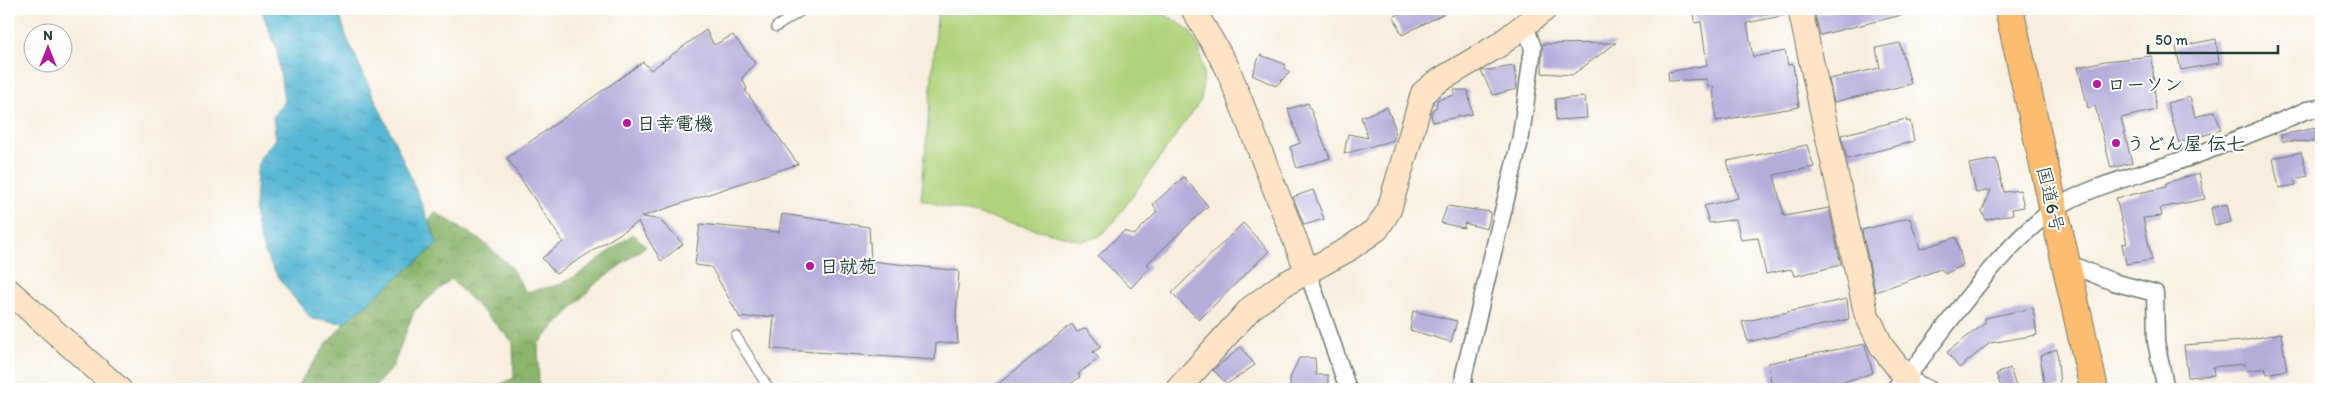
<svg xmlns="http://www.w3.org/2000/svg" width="2330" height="398" font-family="Itim,'Klee One',sans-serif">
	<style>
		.green { fill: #afd37c; stroke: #678858 }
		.forest { fill: url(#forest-crowns); stroke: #557950 }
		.water { fill: url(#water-ripples); stroke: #3a7a84 }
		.building { fill: #b5acda }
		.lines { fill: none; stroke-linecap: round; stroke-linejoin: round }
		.lane-casing { stroke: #6b7b6f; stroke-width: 11 }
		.street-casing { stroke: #6b7b6f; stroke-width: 19 }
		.secondary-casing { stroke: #6b7b6f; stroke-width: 26 }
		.highway-casing { stroke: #6b7b6f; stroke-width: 30 }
		.lane { stroke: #fff; stroke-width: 9 }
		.street { stroke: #fff; stroke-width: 16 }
		.secondary { stroke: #fee4c5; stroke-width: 24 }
		.highway { stroke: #fdbc6f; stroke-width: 28 }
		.poi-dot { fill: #b5179e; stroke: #fff; stroke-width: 2 }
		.labels { text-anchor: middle; stroke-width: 4; stroke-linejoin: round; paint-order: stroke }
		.poi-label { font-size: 19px; font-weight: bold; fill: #1f3d34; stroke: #fff; text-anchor: start }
		.street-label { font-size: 19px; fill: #1f3d34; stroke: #fff }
	</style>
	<defs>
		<pattern id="forest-crowns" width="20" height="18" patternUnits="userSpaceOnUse" patternTransform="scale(1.25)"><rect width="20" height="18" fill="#8bb56c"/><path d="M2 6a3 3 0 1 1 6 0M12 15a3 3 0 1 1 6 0" fill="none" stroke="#71945a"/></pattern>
		<pattern id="water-ripples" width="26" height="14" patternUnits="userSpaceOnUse" patternTransform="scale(1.25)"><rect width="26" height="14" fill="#54b7d3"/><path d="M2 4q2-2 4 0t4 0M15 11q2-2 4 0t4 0" fill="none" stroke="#4596ac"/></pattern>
	</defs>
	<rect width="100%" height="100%" fill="#fff"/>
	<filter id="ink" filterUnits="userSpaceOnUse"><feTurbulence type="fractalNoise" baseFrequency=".02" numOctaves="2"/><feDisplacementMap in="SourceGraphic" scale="10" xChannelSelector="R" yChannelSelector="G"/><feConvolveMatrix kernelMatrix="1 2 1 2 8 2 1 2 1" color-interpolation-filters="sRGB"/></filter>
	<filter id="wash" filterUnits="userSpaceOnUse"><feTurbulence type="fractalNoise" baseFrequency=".0096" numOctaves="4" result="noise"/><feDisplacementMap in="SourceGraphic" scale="20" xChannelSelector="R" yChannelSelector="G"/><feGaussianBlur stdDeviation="1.12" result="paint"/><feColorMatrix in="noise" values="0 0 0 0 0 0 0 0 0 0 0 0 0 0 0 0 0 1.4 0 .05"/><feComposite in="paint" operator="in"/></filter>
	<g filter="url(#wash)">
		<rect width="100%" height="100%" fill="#f8eedd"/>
		<polygon class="green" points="938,9 1157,9 1188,29 1199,47 1204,73 1201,100 1114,222 1100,236 1082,241 921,200"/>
		<polygon class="forest" points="435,212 482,241 510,266 526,292 559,285 579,274 633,234 646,246 593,286 538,344 539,389 489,389 514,378 513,342 451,279 414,311 393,366 373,389 295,389 328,342 401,259"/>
		<path class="water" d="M261 9H338L346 36 409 173 438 244 344 323 312 319C276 277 251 248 256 190 258 160 255 162 276 139L273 117 284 101 277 50Z"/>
		<g id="blocks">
			<g class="building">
				<polygon points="1407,9 1453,9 1402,35 1394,17"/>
				<polygon points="1694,9 1785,9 1786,15 1747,23 1753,57 1785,51 1788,65 1793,64 1799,107 1716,121 1713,86 1708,87 1706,79 1669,81 1668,72 1707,65 1701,22 1695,23"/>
				<polygon points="1846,9 1905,9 1906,14 1820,35 1815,15"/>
				<polygon points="706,30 714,45 733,35 755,63 742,78 747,89 745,90 798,164 641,217 659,219 683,244 661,261 638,222 556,274 542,258 563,242 507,158 643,62 651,70"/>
				<polygon points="2216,39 2219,63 2181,70 2176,47"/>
				<polygon points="1616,43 1572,75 1542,73 1542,44"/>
				<polygon points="1900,43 1911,84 1834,102 1829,79 1880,68 1876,48"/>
				<polygon points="1260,55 1285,64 1285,69 1290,72 1276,86 1252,75"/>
				<polygon points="2152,56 2156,110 2121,118 2132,163 2111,168 2095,106 2088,108 2078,67 2105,61"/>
				<polygon points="1514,66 1517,89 1493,95 1481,71"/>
				<polygon points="1454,90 1468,90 1472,114 1433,122 1431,116 1433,109 1436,108 1437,100 1454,95"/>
				<polygon points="1585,97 1587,118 1556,120 1555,99"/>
				<polygon points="2190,97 2195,117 2215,111 2221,130 2179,143 2167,103"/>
				<polygon points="1308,103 1330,158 1297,168 1290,147 1300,143 1288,109"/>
				<polygon points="1387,107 1395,128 1394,140 1344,154 1348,134 1368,138 1361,117"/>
				<polygon points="1906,119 1907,122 1910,121 1914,141 1847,159 1841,135"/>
				<polygon points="2321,127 2321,142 2282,141 2281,135"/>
				<polygon points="1807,145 1814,167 1774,175 1784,216 1829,208 1841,265 1795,276 1791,269 1766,274 1758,238 1741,240 1736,219 1709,223 1704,206 1738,198 1727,161"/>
				<polygon points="2301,152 2308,176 2294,179 2296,185 2279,188 2273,158"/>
				<polygon points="1996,159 2004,192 2020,190 2024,207 2012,209 2013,214 1986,220 1982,211 1991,190 1976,193 1969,164"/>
				<polygon points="2199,173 2205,199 2160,208 2162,216 2143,218 2152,260 2126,264 2122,244 2127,243 2116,198 2166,187 2166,183"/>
				<polygon points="1184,177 1208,206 1147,264 1150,267 1131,288 1098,256 1124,231 1134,235 1157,212 1153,204"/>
				<polygon points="1313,190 1324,219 1304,225 1293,197"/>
				<polygon points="2227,204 2231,222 2215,226 2211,208"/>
				<polygon points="1447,206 1491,212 1487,229 1464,223 1464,228 1441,223"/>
				<polygon points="782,214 869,227 871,261 959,271 956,316 958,343 936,343 935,360 771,349 774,316 740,318 711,267 695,265 700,224 779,232"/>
				<polygon points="1910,218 1920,249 1956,237 1963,265 1945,274 1941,269 1875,292 1862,230"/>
				<polygon points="1243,223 1269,251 1199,320 1172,293"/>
				<polygon points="1847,299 1849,319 1748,342 1742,322"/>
				<polygon points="2033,308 2037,335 1990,343 1959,368 1947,352 1985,323 1985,318"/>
				<polygon points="1413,311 1457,321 1451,342 1410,330"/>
				<polygon points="1072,324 1077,332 1086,328 1101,347 1093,352 1099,358 1078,374 1080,377 1064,389 992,389"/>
				<polygon points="2281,333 2287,370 2267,374 2265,368 2246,371 2245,364 2213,367 2214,375 2188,377 2184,345 2243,341"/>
				<polygon points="1865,344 1873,373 1836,384 1838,389 1772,389 1768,363"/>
				<polygon points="1241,347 1255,365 1227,384 1213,370"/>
				<polygon points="2057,349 2060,387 2045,389 2040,356"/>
				<polygon points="1299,358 1315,358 1316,375 1328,375 1328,389 1290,389 1290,378"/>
				<polygon points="2010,368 2016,387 2002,389 1996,374"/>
			</g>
		</g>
	</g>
	<g filter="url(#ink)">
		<use href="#blocks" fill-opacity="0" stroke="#6b7b6f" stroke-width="1"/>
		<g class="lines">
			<g class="lane-casing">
				<g id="lane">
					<polyline points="776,27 804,9"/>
					<polyline points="736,336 769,389"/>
				</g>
			</g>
			<g class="street-casing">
				<g id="street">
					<polyline points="2065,262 2113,282 2155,293 2156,342 2165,385 2169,389"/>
					<polyline points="1308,273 1348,389"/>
					<polyline points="1906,378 1928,389"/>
					<polyline points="1463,389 1464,374 1521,136 1533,48 1525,25"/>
					<path d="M1894 389 1906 378C1948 325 1999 248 2053 210 2088 186 2134 177 2173 163 2218 148 2263 129 2307 110L2321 108"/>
				</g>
			</g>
			<g class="secondary-casing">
				<g id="secondary">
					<polyline points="1193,9 1227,67 1308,273"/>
					<polyline points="1800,9 1866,313 1882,347 1906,378"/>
					<polyline points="9,291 119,389"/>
					<polyline points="1178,389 1251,308 1281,286 1347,250 1377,229 1389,210 1423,93 1435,83 1499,45 1545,9"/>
				</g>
			</g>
			<g class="highway-casing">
				<polyline id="highway" points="2009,9 2094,389"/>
			</g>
			<use href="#lane" class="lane"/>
			<use href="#street" class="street"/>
			<use href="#secondary" class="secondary"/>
			<use href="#highway" class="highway"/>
		</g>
	</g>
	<g class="poi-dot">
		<circle cx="2097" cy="84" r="5"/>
		<circle cx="627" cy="123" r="5"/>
		<circle cx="2116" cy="143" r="5"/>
		<circle cx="810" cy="266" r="5"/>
	</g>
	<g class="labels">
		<g class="poi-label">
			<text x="2107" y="91">ローソン</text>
			<text x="637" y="130">日幸電機</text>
			<text x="2126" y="150">うどん屋 伝七</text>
			<text x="820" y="273">日就苑</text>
		</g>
		<g class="street-label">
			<text transform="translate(2051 199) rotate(77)" y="7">国道6号</text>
		</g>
	</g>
	<rect width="2330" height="398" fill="none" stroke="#fff" stroke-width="30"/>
	<g transform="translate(48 48)"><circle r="24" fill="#ffffff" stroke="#a5b1ae"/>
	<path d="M0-4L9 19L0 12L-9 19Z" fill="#b5179e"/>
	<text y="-8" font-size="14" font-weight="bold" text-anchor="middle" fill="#1f3d34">N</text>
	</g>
	<path d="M2148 45v8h130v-8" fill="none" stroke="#1f3d34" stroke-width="2.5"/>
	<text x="2155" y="45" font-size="15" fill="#1f3d34" stroke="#ffffff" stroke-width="4" paint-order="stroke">50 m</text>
</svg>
